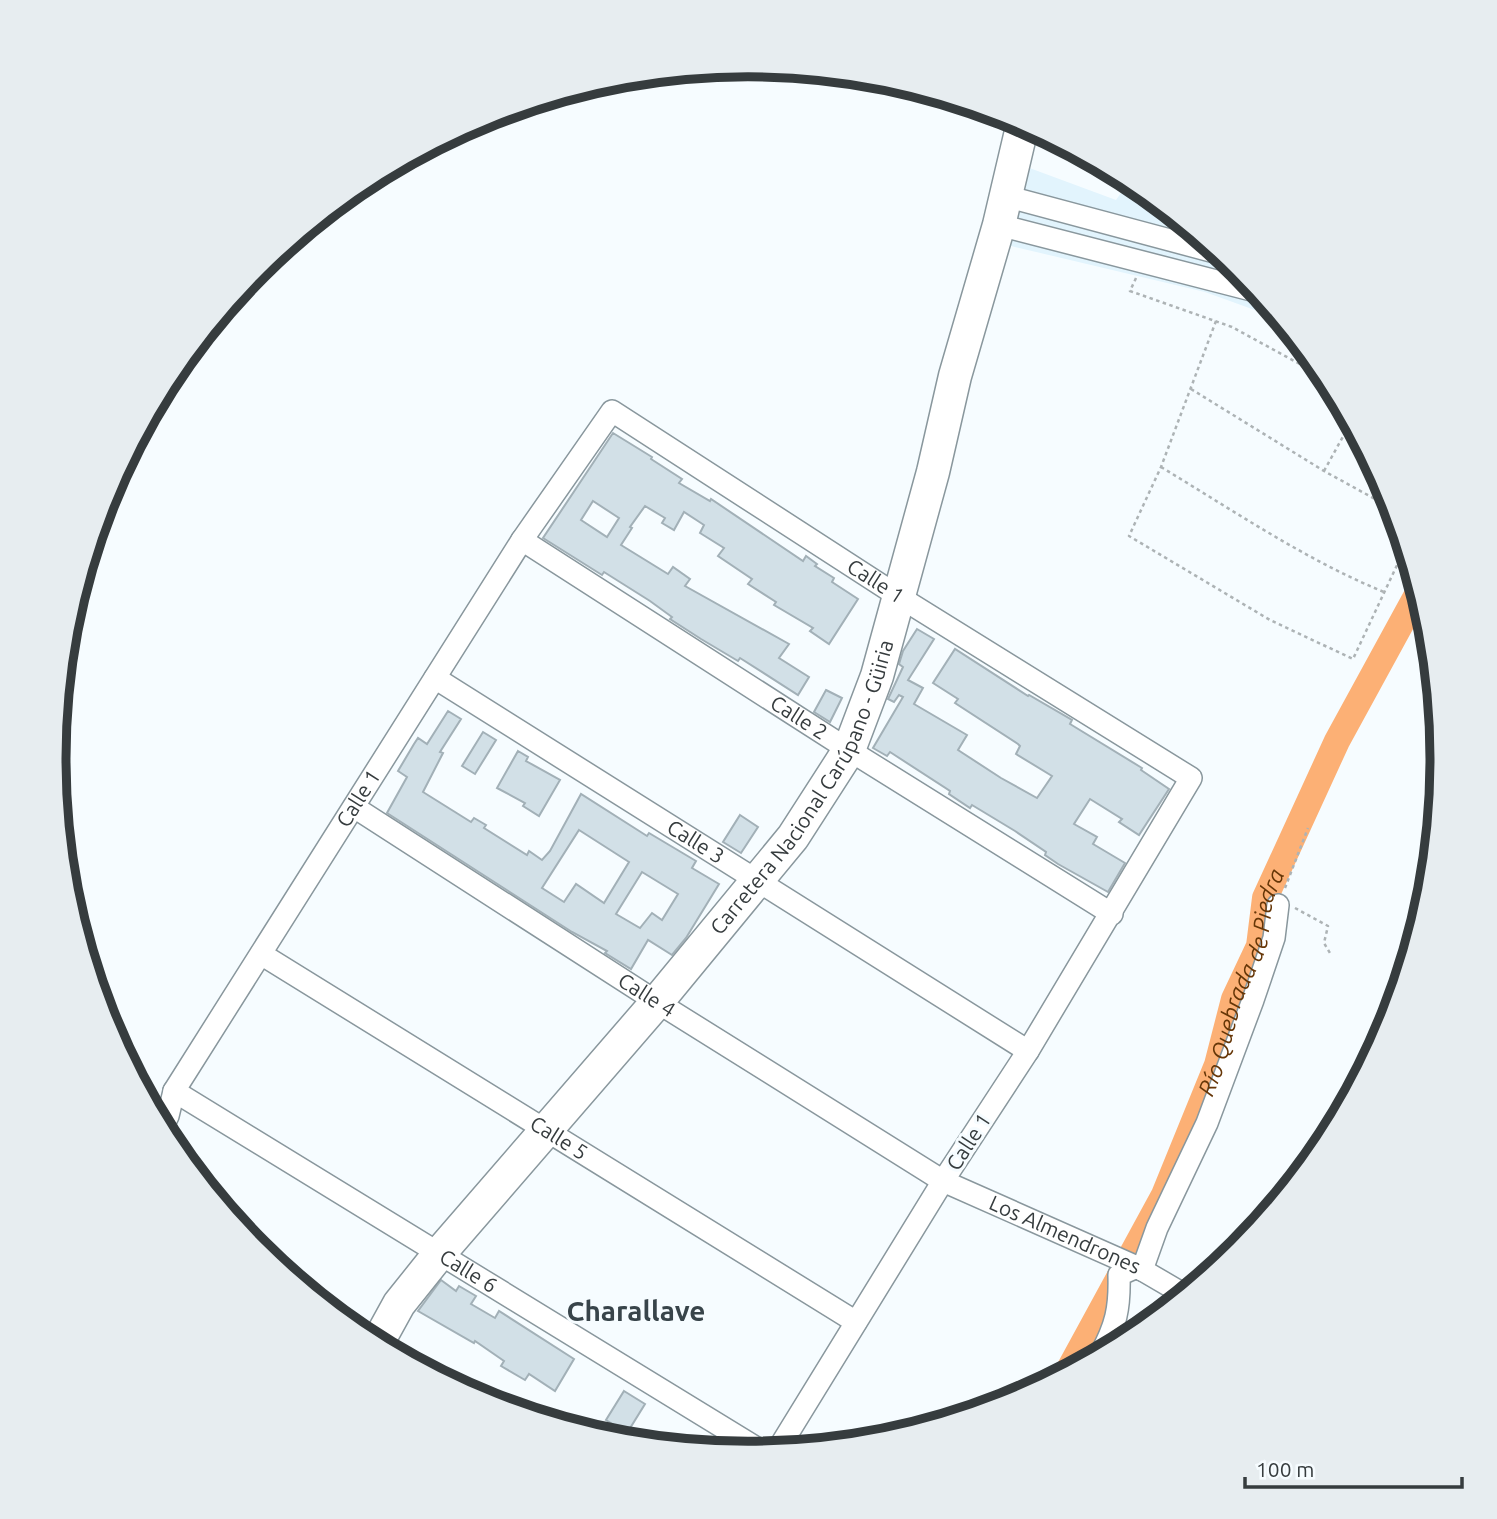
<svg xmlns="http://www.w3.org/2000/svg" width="1497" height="1519" font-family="Ubuntu,sans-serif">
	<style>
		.built { fill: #e2f4fd }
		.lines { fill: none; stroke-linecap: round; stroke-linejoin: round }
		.river { stroke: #fcb075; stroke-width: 26 }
		.building { fill: #d2e0e7; stroke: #a2b0b7; stroke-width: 2; fill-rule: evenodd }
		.minor-casing { stroke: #89979d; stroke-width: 24 }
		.highway-casing { stroke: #89979d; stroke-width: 35 }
		.path { stroke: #adb3b5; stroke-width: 2.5; stroke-dasharray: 3.5 3.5; stroke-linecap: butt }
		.minor { stroke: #fff; stroke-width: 21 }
		.highway { stroke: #fff; stroke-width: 32 }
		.labels { text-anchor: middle; stroke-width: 6; stroke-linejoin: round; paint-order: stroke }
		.street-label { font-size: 21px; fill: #363c3e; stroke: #f6fcff }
		.water-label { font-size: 23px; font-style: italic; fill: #663607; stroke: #f6fcff }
		.district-label { font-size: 28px; font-weight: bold; fill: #38444a; stroke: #f6fcff }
		.rim { fill: none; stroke: #363c3e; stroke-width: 9 }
	</style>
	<rect width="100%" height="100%" fill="#f6fcff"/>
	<polygon class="built" points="1016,163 1116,200 1130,180 1135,182 1240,269 1282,320 1205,292 1011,246 999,225"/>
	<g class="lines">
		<path class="river" id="s1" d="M1067 1373 1164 1195 1217 1065 1234 999 1259 946 1265 898 1337 741 1419 591"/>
	</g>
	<g class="building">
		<polygon points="1137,184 1164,207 1163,209 1132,197"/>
		<path d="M613 433 652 457 651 459 682 479 679 483 710 501 711 499 803 561 806 556 817 564 815 566 834 578 832 582 858 599 829 644 810 631 813 628 774 605 776 602 748 584 752 579 718 556 724 548 700 533 704 525 684 512 674 530 662 523 665 518 645 506 630 527 632 528 621 545 668 574 673 567 690 579 685 586 789 644 779 658 809 677 798 695 740 658 738 661 701 639 670 619 672 617 650 601 604 572 602 575 543 538ZM593 501 619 518 607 537 581 520Z"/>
		<polygon points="917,629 934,639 908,680 923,688 914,704 967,735 958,750 1001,778 1037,798 1052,776 1016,754 1020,746 1018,744 955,703 958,699 933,683 955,649 1028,696 1029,695 1072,720 1070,724 1142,768 1141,770 1169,789 1139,835 1119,822 1122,819 1090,799 1074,824 1097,837 1093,844 1125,863 1108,892 1058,864 1045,855 1046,852 1015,831 972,805 970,808 949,794 950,791 890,752 887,756 873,748 903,697 899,695 894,702 888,699 903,667 899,664 903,651"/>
		<polygon points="826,690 842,698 830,722 814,712"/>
		<path d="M448 711 461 719 440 752 443 753 423 792 471 822 474 818 486 825 484 828 527 855 529 851 542 860 550 851 581 794 647 836 649 833 696 861 692 868 719 884 686 938 672 955 648 940 631 969 605 953 607 951 572 932 387 813 407 777 398 771 414 744 418 738 427 744ZM579 830 629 862 604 903 576 884 564 902 542 888ZM642 872 678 894 662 920 652 913 640 928 616 914Z"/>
		<polygon points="483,732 496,740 475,774 462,766"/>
		<polygon points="518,751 528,757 526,761 560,780 539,816 523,806 525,803 497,788"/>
		<polygon points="740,815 758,827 741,853 723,842"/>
		<polygon points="441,1280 456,1291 459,1286 476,1296 471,1304 495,1318 499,1311 574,1359 555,1391 529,1374 525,1380 501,1366 504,1361 475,1341 474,1343 418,1311"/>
		<polygon points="624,1391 645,1404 627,1433 606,1420"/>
	</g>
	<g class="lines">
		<g class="minor-casing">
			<g id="minor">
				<polyline points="1005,196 1222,254"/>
				<polyline points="999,225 1259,292"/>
				<path id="s2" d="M522 540 849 750 1112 914"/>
				<path id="s3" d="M435 678 1028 1051"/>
				<path id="s4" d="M354 807 657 1002 943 1181 1137 1267 1185 1295"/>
				<path id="s5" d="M261 954 856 1322"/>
				<path id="s6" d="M174 1091 763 1452"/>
				<path id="s7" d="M162 1128 168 1116 174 1091 522 540 612 411 898 596 1191 778 1028 1051 943 1181 777 1451"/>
				<polyline points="1142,1270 1157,1228 1207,1123 1253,1000 1274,938 1278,905"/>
				<path d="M1100 1355C1116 1326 1120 1308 1119 1275L1137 1267"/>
			</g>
		</g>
		<g class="highway-casing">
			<g id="highway">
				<path id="s8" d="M377 1344 399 1304 439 1254 657 1002 793 837 849 750 877 676 933 472 955 376 999 225 1023 123"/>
			</g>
		</g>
		<g class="path">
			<polyline points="1136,278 1130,291 1232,327 1329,380"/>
			<polyline points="1216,321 1161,467 1129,536 1270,620 1353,659 1406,546"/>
			<polyline points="1191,389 1324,471 1395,510"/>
			<path d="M1161 467C1234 511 1306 560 1384 592"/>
			<polyline points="1324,471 1351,422"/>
			<polyline points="1285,888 1308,828"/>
			<polyline points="1295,908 1328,926 1324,943 1330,953"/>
		</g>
		<use href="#minor" class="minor"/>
		<use href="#highway" class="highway"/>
	</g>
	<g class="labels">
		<g class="street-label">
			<text dy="7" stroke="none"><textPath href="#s7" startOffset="1162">Calle 1</textPath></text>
			<text dy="7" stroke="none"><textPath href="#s2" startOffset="329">Calle 2</textPath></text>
			<text dy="7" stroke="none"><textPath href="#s8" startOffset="705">Carretera Nacional Carúpano - Güiria</textPath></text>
			<text dy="7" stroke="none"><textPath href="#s7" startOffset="385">Calle 1</textPath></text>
			<text dy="7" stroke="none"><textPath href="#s3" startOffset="308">Calle 3</textPath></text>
			<text dy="7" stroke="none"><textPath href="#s4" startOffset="348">Calle 4</textPath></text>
			<text dy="7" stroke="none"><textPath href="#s5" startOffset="350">Calle 5</textPath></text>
			<text transform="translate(969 1142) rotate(-57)" y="7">Calle 1</text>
			<text dy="7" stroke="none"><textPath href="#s4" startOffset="831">Los Almendrones</textPath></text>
			<text dy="7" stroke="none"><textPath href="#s6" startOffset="345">Calle 6</textPath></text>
		</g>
		<g class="water-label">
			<text dy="8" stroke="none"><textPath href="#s1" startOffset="430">Río Quebrada de Piedra</textPath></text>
		</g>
		<g class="district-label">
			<text x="636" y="1321">Charallave</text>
		</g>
	</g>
	<path d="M0 0H1497V1519H0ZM66 759a682 682 0 1 1 1364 0a682 682 0 1 1-1364 0Z" fill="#e7edf0" fill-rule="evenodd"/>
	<path class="rim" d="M66 759a682 682 0 1 1 1364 0a682 682 0 1 1-1364 0Z"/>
	<path d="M1245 1477v10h217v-10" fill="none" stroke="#363c3e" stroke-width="3.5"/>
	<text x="1256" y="1477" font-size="21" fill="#363c3e" stroke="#f6fcff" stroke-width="5" paint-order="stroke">100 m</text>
</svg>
